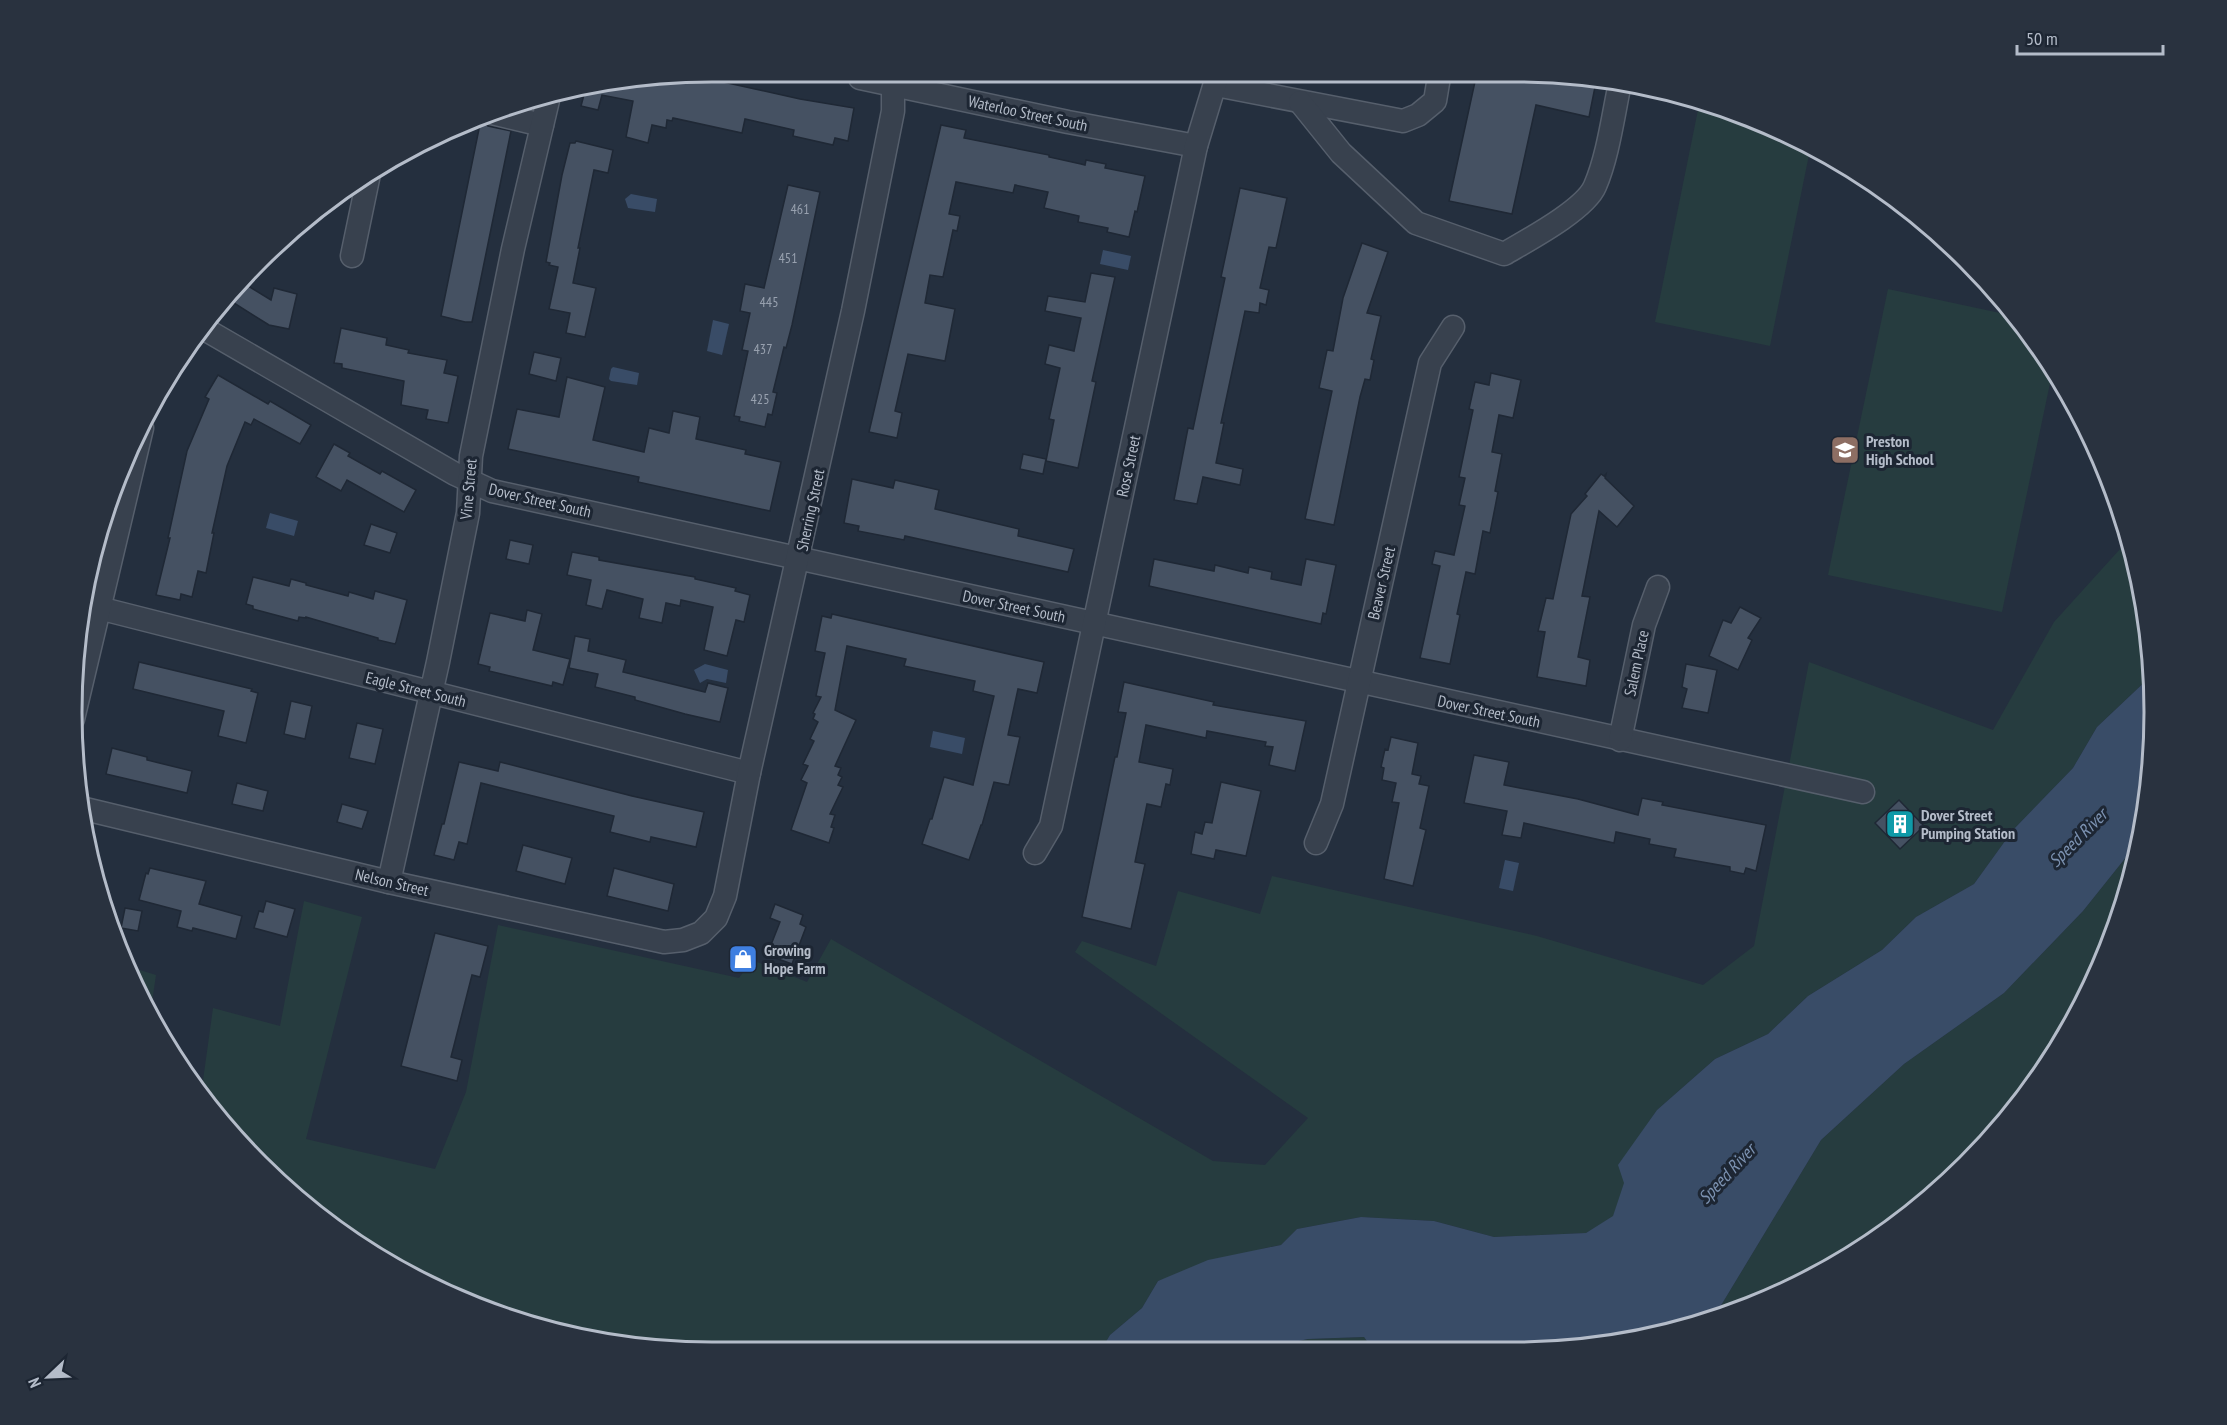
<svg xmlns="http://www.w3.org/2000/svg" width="2227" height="1425" font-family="'PT Sans Narrow',sans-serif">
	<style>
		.green { fill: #263c3f }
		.water { fill: #394c67 }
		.building { fill: #455162; stroke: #1f2835; stroke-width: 1.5 }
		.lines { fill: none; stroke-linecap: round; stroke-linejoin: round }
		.minor-casing { stroke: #565f6c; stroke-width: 25 }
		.minor { stroke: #38414e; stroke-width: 22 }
		.labels { text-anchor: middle; stroke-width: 6; stroke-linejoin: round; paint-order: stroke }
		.number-label { font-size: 14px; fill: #98a1af }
		.street-label { font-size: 16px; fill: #b4bcc9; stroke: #1d2633 }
		.poi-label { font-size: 16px; font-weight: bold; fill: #b4bcc9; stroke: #1d2633; text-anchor: start }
		.water-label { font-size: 18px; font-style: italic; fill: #7c92b1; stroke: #1d2633 }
		.rim { fill: none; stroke: #b4bcc9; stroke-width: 3 }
	</style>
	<rect width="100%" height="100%" fill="#242f3e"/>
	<g class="green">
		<polygon points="1699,105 1760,121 1810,150 1770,346 1655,322"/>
		<polygon points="1888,289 2014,316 2053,369 2002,612 1828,575"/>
		<polygon points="2128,537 2150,629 2151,676 2097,727 2073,768 2013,830 1974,884 1916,917 1882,950 1808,996 1768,1034 1715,1059 1657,1110 1642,1132 1613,1217 1586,1233 1494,1237 1434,1221 1361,1217 1297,1229 1281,1245 1265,1248 1158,1281 1142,1308 1110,1335 1101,1350 629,1348 468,1304 322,1220 259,1165 201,1095 213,1008 280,1026 304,901 362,917 306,1139 435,1169 466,1092 498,925 739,978 752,960 807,982 831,939 1213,1161 1265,1165 1308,1118 1075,952 1082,941 1156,966 1178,891 1260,914 1272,876 1537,936 1703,985 1754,946 1809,662 1993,730 2054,622 2121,548"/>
		<polygon points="2139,841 2133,879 2089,996 2022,1103 1937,1194 1834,1267 1714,1317 1821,1140 1904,1064 2004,993 2083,911"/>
		<polygon points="127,966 156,975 150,1016 138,995"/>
		<polygon points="1364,1337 1374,1351 1263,1350 1266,1348 1308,1339"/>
	</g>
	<g class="water">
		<polygon points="631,194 657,199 655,212 628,208 625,199"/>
		<polygon points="1103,250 1131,256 1128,270 1100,264"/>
		<polygon points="713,320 729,324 722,355 707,351"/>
		<polygon points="613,367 639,373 637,385 611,381 609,379 611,369"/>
		<polygon points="270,513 298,521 294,536 266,528"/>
		<polygon points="705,664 728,670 726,683 707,679 700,683 694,670"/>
		<polygon points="2151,676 2154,755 2139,841 2083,911 2004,993 1904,1064 1821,1140 1714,1317 1681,1331 1557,1352 1374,1351 1364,1337 1308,1339 1267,1348 1263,1350 1101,1350 1110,1335 1142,1308 1158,1281 1208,1260 1281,1245 1297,1229 1361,1217 1434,1221 1494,1237 1586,1233 1613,1216 1624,1183 1618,1165 1657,1110 1715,1059 1768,1034 1808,996 1882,950 1916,917 1974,884 2013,830 2073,768 2097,727"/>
		<polygon points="933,731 965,738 962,754 930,747"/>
		<polygon points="1505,860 1519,863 1513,891 1499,888"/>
	</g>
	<g class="building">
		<polygon points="1476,77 1597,77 1589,117 1536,105 1512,214 1449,201"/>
		<polygon points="629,78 705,78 800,99 854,108 848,141 835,138 833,145 793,136 794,130 745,119 742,133 673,118 672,121 667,120 666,128 652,125 648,143 626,137 633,101 602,95 598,110 581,106 585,91 577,89"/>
		<polygon points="481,119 488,126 511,131 472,322 465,322 441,316"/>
		<polygon points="941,125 966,130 964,138 1049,155 1049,157 1081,164 1085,165 1086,160 1106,164 1105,168 1145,176 1137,212 1135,211 1129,237 1107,232 1108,228 1078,222 1079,216 1044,208 1048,192 1015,185 1013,193 956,182 949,214 960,216 957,231 953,230 943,277 930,275 925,303 955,309 945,361 908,354 895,411 902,413 897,438 869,432"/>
		<polygon points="576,141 613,150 608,173 594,170 578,248 580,248 573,283 596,288 585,337 566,333 570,313 549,309 558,267 549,265 550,263 546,262 562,175 570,143 575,143"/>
		<polygon points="788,185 820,192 792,325 786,348 784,347 773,392 777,393 772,415 768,414 765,427 739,421 740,417 734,416 748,351 742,350 750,313 740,311 745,284 764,288"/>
		<polygon points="1240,188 1287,198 1276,248 1269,247 1260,288 1269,290 1266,305 1260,303 1259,313 1245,311 1221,423 1224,423 1216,463 1243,469 1240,485 1203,477 1197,504 1174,500 1188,428 1193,429 1225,278 1221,277"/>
		<polygon points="1362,243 1388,252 1367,313 1381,316 1371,359 1374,360 1370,380 1365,379 1360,397 1334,525 1305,519 1332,391 1319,388 1327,350 1333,351 1343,298"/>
		<polygon points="1091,273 1115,277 1092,381 1096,382 1078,468 1046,461 1054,420 1049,419 1060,368 1045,364 1049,345 1074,351 1081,318 1045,311 1048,296 1085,302"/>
		<polygon points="240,281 271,300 274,288 297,294 289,329 269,325 226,298"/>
		<polygon points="341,328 387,338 386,345 409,350 408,353 447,360 444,373 458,376 448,423 426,419 428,410 401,405 404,381 342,368 342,364 334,363"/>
		<polygon points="534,352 561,358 556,381 529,374"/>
		<polygon points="1491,373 1521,380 1513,418 1499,415 1492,452 1502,454 1495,491 1498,492 1490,533 1483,531 1475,574 1466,572 1457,614 1460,615 1450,664 1420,658 1440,566 1432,564 1435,551 1454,555 1465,506 1459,505 1465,478 1459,477 1473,410 1469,409 1475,382 1489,385"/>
		<polygon points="218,375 268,404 270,401 311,425 300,444 254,419 251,425 245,422 227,466 212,533 214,533 206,573 198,571 192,597 181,594 180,600 156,595 170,538 168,538 187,451 209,399 205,397"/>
		<polygon points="567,377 605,387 593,440 644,452 649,428 669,433 673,411 700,417 696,439 746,450 745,454 781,462 770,511 638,482 639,477 508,449 517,409 559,417"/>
		<polygon points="334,444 350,453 348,456 380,474 382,471 416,490 404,512 347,480 341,491 316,477"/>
		<polygon points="1023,454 1046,459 1043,474 1020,469"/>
		<polygon points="1601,474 1604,476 1606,474 1605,478 1634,506 1617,527 1599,511 1582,596 1590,597 1578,657 1590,660 1586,686 1537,677 1545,632 1538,631 1546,598 1553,599 1571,514 1587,496 1585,494"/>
		<polygon points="852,479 893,488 895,480 939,490 935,509 1019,529 1018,536 1074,549 1068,572 905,536 904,540 858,531 859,526 844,523"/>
		<polygon points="371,524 397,533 390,553 364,545"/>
		<polygon points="510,540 533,545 529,564 506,559"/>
		<polygon points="572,552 599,557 599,560 695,577 695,579 736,588 735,591 750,595 744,622 736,620 727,656 704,650 713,607 681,600 680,606 666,603 662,623 639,618 643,599 607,590 602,609 586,605 591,580 567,575"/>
		<polygon points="1154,559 1214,571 1215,565 1248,573 1249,567 1272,572 1271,579 1301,585 1306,559 1336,565 1326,614 1323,613 1321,624 1149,586"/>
		<polygon points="253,577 289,586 291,579 306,583 306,585 348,596 349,592 373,599 375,591 407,600 396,642 395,644 378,640 378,638 306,617 306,618 299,617 298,621 253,609 253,606 246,604"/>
		<polygon points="1740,607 1761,618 1748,638 1752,640 1738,670 1709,656 1723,620 1731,623"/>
		<polygon points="527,610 542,614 533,650 570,659 563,685 553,682 552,686 489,671 490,667 478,664 490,613 525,621"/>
		<polygon points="832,614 1044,662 1037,693 1018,689 1008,735 1020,737 1009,785 994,782 982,825 981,825 969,860 922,844 930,819 932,819 944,777 973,785 994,696 973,691 975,681 904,666 906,659 847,646 835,710 856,720 835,766 841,768 838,775 842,777 838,785 843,787 830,814 835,815 831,827 834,828 829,843 791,830 807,783 801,780 808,766 803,764 814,741 810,739 818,722 813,719 815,714 813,713 821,697 816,696 825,653 815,651 822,616 831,618"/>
		<polygon points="575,636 590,639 588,651 626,660 623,672 705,692 708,683 728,688 720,722 685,714 635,700 635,697 595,687 598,674 569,668"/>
		<polygon points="139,662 252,689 251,691 258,693 246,743 218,736 224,711 133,689"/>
		<polygon points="1686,664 1717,670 1708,713 1682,708 1687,689 1682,687"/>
		<polygon points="1124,682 1214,702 1213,705 1306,721 1295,771 1269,765 1273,747 1265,746 1266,742 1207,731 1206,738 1146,725 1139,762 1173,769 1170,785 1166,784 1161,807 1147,804 1135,862 1145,864 1131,929 1082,917 1115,757 1117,757 1126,713 1118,712"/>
		<polygon points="291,701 312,706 305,739 284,734"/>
		<polygon points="357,723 383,729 375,764 349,758"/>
		<polygon points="1391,737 1418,743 1412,774 1421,776 1419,784 1429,786 1420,828 1426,830 1413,886 1384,879 1399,803 1392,802 1396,783 1382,780 1384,768 1381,767 1385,749 1388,750"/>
		<polygon points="112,748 147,757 147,760 192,771 187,793 106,774"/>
		<polygon points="1474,755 1509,762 1504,785 1578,799 1638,815 1642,798 1663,802 1662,805 1766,825 1756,871 1746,868 1744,874 1730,871 1730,867 1674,857 1676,849 1649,844 1650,839 1616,832 1614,843 1524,823 1521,838 1502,835 1507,811 1464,803"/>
		<polygon points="459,762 498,771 500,762 632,796 704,812 696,847 651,837 650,842 610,832 614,816 481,783 467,844 459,842 454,860 434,855 442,824 444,824"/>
		<polygon points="1221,782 1261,791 1246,856 1216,850 1214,859 1191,854 1195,832 1202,834 1205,822 1212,823"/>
		<polygon points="237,783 268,791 263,811 232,804"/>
		<polygon points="1899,800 1924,826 1900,849 1875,823"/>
		<polygon points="342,804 368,811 362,829 337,822"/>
		<polygon points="523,845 572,858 565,884 516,871"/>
		<polygon points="150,868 206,881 199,904 242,916 236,939 193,928 192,931 177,927 181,911 139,900 146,873 148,874"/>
		<polygon points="614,868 674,884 668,911 607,896"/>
		<polygon points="266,901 295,909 287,937 254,928 259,911 263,912"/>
		<polygon points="775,904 803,915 800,924 806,927 792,964 767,955 780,922 770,918"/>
		<polygon points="125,908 142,911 138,931 121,928"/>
		<polygon points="435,933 488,946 480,977 472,975 451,1057 462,1060 457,1081 401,1066"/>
	</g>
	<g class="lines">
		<g class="minor-casing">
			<g id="minor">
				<polyline points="860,78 1068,122 1196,146"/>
				<polyline points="1216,85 1403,121 1418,115 1435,101 1439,77"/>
				<path d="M1300 102 1341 153 1416 223 1504 254C1526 241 1585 210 1595 186 1608 156 1613 116 1620 83"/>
				<polyline points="492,113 542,125"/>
				<polyline points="352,256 369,174"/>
				<polyline points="201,327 455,474 492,491 1863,792"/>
				<polyline points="83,604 749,773"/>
				<polyline points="73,719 142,428"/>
				<polyline points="1620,740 1644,625 1658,587"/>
				<polyline points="85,809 389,882 664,942 683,940 701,933 716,918 725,896 749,773 853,311 893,111 893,78"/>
				<polyline points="1316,843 1332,804 1430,363 1453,327"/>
				<polyline points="1035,853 1051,826 1196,146 1217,77"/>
				<polyline points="389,882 438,662 468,513 471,456 513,249 549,96"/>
			</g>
		</g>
		<use href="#minor" class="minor"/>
	</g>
	<defs>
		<g id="school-square" transform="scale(1.5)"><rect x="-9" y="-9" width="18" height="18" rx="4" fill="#8d6e63" stroke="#1d2633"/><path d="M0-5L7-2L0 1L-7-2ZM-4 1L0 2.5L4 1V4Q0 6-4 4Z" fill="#fff"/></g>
		<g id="building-square" transform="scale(1.5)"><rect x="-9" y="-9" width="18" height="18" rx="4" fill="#0f9aa8" stroke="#1d2633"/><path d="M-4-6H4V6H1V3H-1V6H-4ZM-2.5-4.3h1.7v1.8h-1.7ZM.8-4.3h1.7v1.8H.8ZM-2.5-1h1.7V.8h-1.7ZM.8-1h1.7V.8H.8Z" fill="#fff"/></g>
		<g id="shop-square" transform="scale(1.5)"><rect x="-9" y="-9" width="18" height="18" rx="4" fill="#3f7fe0" stroke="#1d2633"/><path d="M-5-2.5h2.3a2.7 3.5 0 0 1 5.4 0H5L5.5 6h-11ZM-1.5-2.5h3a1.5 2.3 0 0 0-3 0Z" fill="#fff"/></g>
	</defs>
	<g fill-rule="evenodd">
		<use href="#school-square" x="1845" y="450"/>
		<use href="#building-square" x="1900" y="824"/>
		<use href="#shop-square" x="743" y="959"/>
	</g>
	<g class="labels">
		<g class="number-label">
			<text x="800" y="214">461</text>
			<text x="788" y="263">451</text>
			<text x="769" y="307">445</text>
			<text x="763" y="354">437</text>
			<text x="760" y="404">425</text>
		</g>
		<g class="street-label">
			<text transform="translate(1028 113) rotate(12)" y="6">Waterloo Street South</text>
			<text transform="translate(1128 466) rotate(-78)" y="6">Rose Street</text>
			<text transform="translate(468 489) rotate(-85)" y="6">Vine Street</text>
			<text transform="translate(540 500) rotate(13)" y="6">Dover Street South</text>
			<text transform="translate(810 510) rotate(-78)" y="6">Sherring Street</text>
			<text transform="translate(1381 583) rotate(-77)" y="6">Beaver Street</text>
			<text transform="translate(1014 606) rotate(12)" y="6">Dover Street South</text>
			<text transform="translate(1636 663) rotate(-78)" y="6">Salem Place</text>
			<text transform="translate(416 689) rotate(14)" y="6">Eagle Street South</text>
			<text transform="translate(1489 711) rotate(12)" y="6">Dover Street South</text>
			<text transform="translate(392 882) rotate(13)" y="6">Nelson Street</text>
		</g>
		<g class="poi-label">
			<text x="1866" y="447">Preston<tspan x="1866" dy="18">High School</tspan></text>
			<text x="1921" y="821">Dover Street<tspan x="1921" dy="18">Pumping Station</tspan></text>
			<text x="764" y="956">Growing<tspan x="764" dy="18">Hope Farm</tspan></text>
		</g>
		<g class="water-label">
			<text transform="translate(2078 838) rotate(-45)" y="6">Speed River</text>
			<text transform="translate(1727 1174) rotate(-47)" y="6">Speed River</text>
		</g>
	</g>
	<path d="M0 0H2227V1425H0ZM712 82H1514A630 630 0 0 1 2144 712V712A630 630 0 0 1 1514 1342H712A630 630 0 0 1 82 712V712A630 630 0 0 1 712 82Z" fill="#29323f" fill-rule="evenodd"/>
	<path class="rim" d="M712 82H1514A630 630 0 0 1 2144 712V712A630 630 0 0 1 1514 1342H712A630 630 0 0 1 82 712V712A630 630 0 0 1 712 82Z"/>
	<g transform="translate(48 1377) rotate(247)" stroke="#1d2633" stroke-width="4.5" paint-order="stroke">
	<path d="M0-4.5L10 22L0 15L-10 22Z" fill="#b4bcc9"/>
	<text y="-9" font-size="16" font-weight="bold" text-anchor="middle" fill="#b4bcc9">N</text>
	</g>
	<path d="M2017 45v9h146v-9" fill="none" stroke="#b4bcc9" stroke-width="3"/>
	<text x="2026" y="45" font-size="18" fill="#b4bcc9" stroke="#1d2633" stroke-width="4.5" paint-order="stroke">50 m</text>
</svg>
